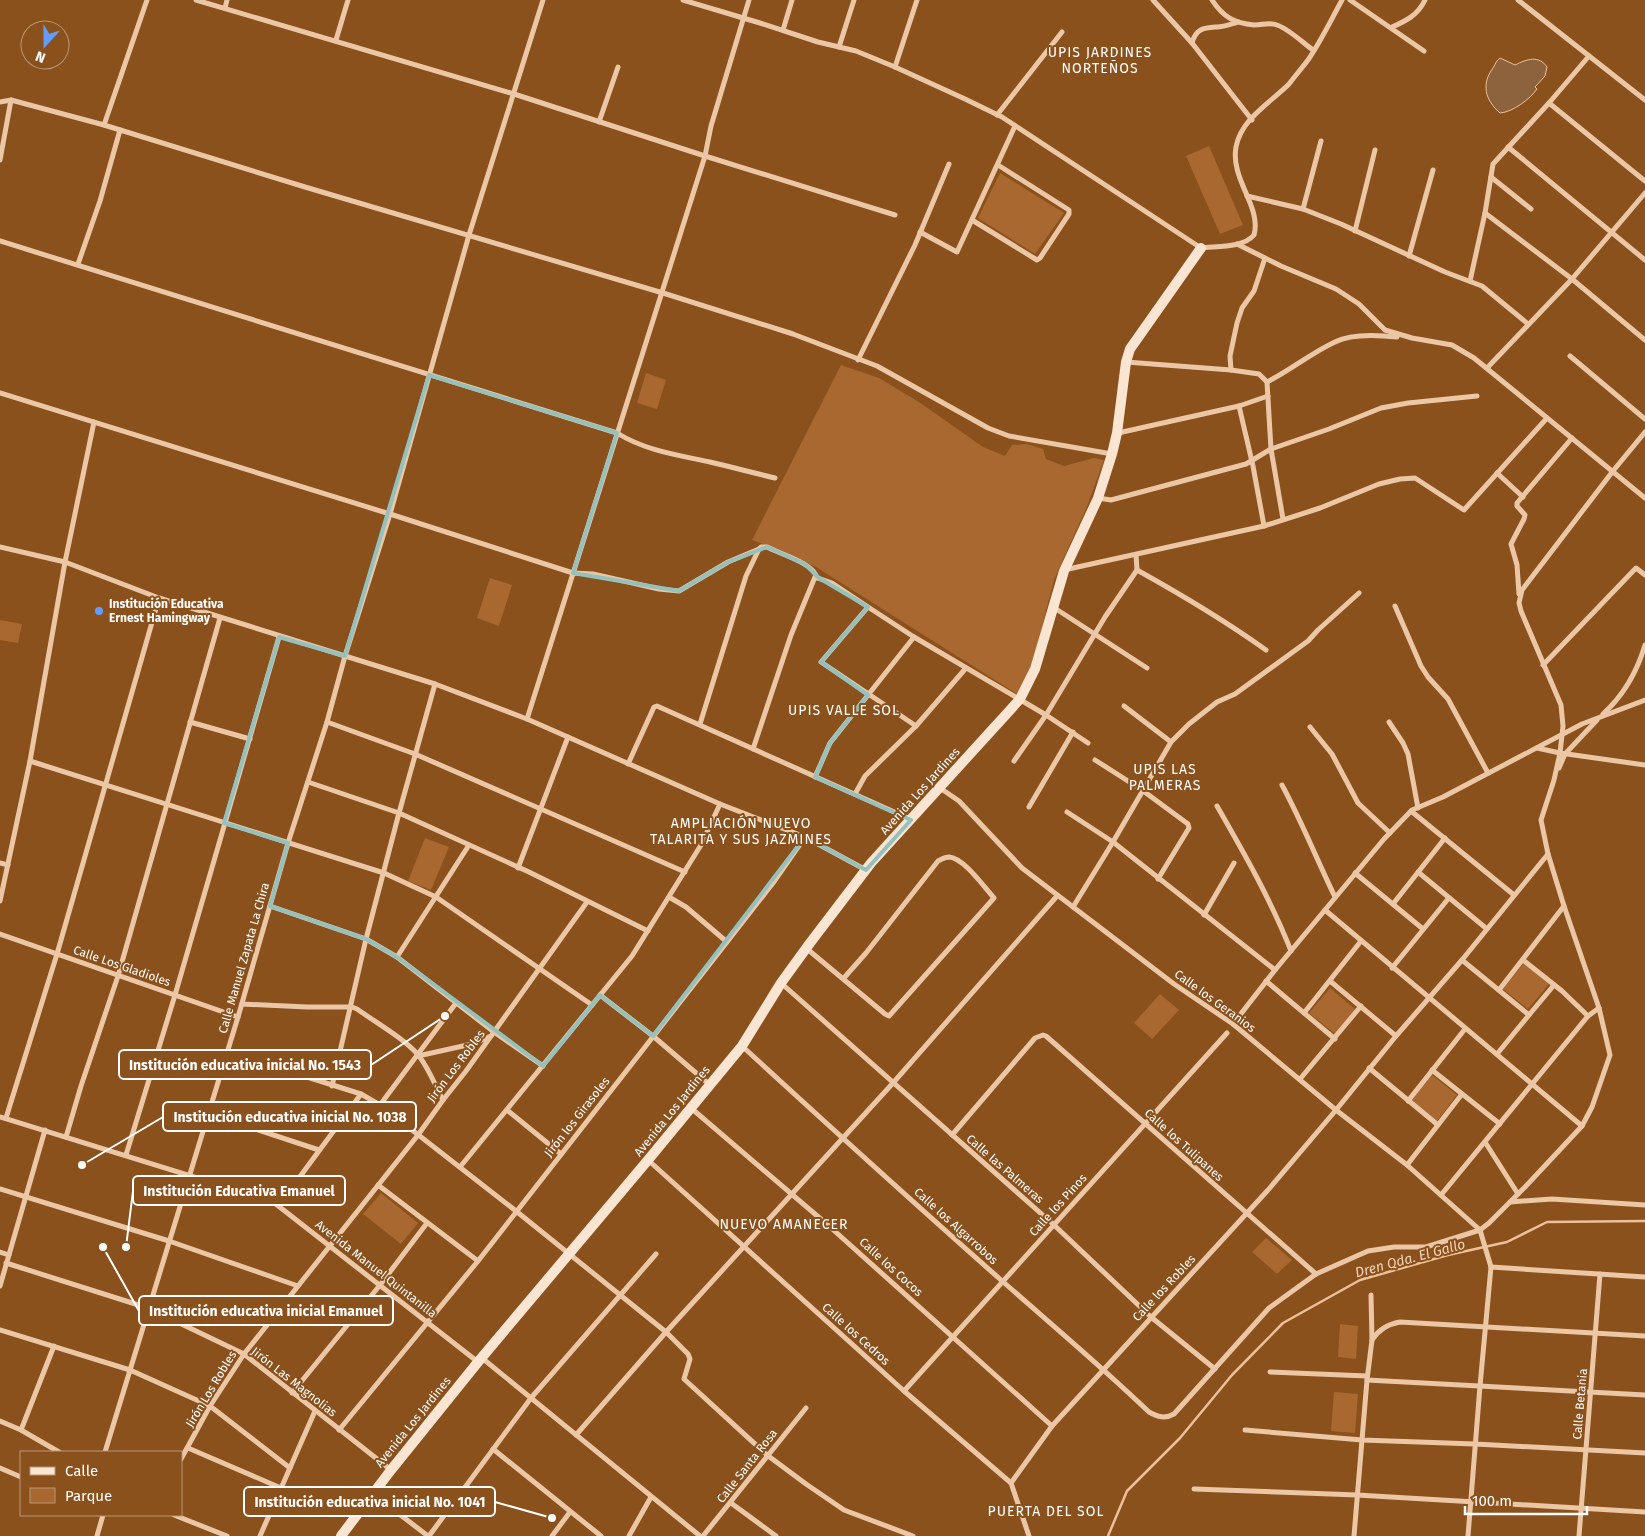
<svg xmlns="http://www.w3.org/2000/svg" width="1645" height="1536" font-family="'Fira Sans',sans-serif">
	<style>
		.green { fill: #a8682f }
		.water { fill: #8c633c; stroke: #eec099 }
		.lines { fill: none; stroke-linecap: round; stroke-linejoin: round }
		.stream { stroke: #eec099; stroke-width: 2.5 }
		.street { stroke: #ecc7a6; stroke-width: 5 }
		.secondary { stroke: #f9e5d2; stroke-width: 10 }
		.marked { fill: none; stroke: #93c1be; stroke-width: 4; stroke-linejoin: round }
		.poi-dot { fill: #639cfd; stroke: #8a511c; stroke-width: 2 }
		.labels { text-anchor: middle; stroke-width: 4; stroke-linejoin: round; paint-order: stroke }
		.poi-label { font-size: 12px; font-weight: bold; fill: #fff; stroke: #8a511c; text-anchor: start }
		.street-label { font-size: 12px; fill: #fff; stroke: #8a511c }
		.neighbourhood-label { font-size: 14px; letter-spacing: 1px; fill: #fff; stroke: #8a511c }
		.water-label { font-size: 14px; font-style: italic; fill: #f5d2b6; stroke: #8a511c }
		.leader { fill: none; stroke: #fff; stroke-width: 2 }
		.callout-dot { fill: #fff; stroke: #8a511c; stroke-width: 2 }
		.callout { fill: #8a511c; stroke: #fff; stroke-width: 2 }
		.callout-label { font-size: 14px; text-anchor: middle; font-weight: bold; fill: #fff }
	</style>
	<rect width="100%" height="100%" fill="#8a511c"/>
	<g class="green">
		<polygon points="1209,146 1243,225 1220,234 1186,156"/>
		<polygon points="1000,173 1064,213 1035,254 978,218"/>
		<polygon points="841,365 879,378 919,402 983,447 1005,456 1012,445 1027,444 1043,449 1046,459 1064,466 1094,458 1104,460 1088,504 1054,580 1035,653 1028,674 1017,694 816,567 774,548 752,540"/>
		<polygon points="646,373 666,380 657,409 637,403"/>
		<polygon points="490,578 512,585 499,626 477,618"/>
		<polygon points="0,620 22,624 18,643 0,640"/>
		<polygon points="425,838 449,847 431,890 408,881"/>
		<polygon points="1524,963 1549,984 1528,1009 1503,989"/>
		<polygon points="1330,988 1355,1009 1335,1034 1309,1013"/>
		<polygon points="1160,994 1179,1010 1152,1039 1134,1023"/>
		<polygon points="1432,1075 1457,1095 1437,1121 1411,1101"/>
		<polygon points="381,1193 418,1223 401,1244 363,1214"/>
		<polygon points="1266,1238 1292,1260 1277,1274 1252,1252"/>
		<polygon points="1340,1324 1358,1326 1356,1359 1338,1357"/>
		<polygon points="1334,1392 1358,1394 1355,1433 1331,1431"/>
	</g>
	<path class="water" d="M1500 58 1515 65C1527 59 1539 55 1547 67L1545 76 1535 87 1537 89C1530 99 1513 112 1500 113 1485 100 1481 84 1493 68 1496 63 1496 61 1500 58Z"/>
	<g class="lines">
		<polyline class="stream" points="1108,1536 1127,1491 1180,1438 1232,1375 1283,1323 1360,1280 1448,1255 1507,1242 1547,1222 1645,1221"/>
		<g class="street">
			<polyline points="196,0 514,94 705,156 895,215"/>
			<path d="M683 0 760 23 818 42 856 51 895 67 965 99 1002 117 1201 248C1217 246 1243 248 1254 235 1262 207 1230 179 1236 147 1241 119 1270 103 1289 84 1295 76 1302 68 1308 60 1321 41 1331 20 1342 0"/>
			<polyline points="1153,0 1192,43 1252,120"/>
			<path d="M1212 0C1223 17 1234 23 1254 25 1263 25 1269 22 1277 25 1289 29 1303 43 1313 50"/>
			<polyline points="1350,0 1424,51"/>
			<polyline points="1518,0 1645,100"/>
			<polyline points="225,8 227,0"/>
			<path d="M1392 27C1406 21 1418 15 1425 0"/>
			<polyline points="783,30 792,0"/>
			<polyline points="336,40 348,0"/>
			<path d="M1192 43C1196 28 1204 28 1217 27 1224 27 1231 24 1238 22"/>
			<polyline points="839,47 854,0"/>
			<polyline points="895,67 917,0"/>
			<polyline points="0,102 11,100 104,125 305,187 663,293 793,334 877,366 988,428 1009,436 1112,454"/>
			<polyline points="1549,103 1645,181"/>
			<polyline points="997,115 1062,32"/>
			<polyline points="599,122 618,67"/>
			<polyline points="104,125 147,0"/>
			<polyline points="1508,147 1645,260"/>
			<polyline points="0,160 11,100"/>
			<polyline points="1491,177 1531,209"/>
			<polyline points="1247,196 1303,209 1341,224 1445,272 1482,286 1528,324"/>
			<polyline points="1303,209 1321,141"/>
			<polyline points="1485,213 1572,279 1645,340"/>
			<polyline points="972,220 1037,260 1040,258 1069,214 1069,210 998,165"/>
			<polyline points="1355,231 1375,150"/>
			<polyline points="920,232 957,252 1015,126"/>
			<path d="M0 241 617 433C646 451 678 455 710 462 732 467 753 473 775 478"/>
			<polyline points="1237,244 1281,266 1336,289 1359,304 1385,330 1412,338 1452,345 1474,358 1645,498"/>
			<polyline points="1409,256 1433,170"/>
			<polyline points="78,264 100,201 120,130"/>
			<polyline points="1470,281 1485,213 1493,164 1549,103 1589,56"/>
			<polyline points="1570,356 1645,419"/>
			<polyline points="858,360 915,245 949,164"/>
			<polyline points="1126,362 1231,370 1259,374 1267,382 1271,449 1283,519"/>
			<polyline points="1487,368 1572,279 1645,193"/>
			<polyline points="1231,370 1230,356 1237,323 1242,308 1254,291 1265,258"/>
			<path d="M1267 382C1291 370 1311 353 1335 342 1352 333 1379 335 1397 337"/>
			<polyline points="0,393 390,514 573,573 593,574 659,589 679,591 728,562 759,549"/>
			<polyline points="1239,406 1253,466 1264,526"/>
			<polyline points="1118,433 1239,406 1268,396"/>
			<polyline points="1497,473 1523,497"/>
			<polyline points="1098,498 1111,500 1246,464 1271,449 1329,429 1381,408 1408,403 1477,396"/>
			<polyline points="0,547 65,562 159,598 435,684 527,719 720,804 805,837 866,870"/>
			<polyline points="1064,570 1264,526 1320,508 1379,484 1400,479 1415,478 1464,510 1547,418"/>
			<path d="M1137 570C1182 595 1224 620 1266 650"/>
			<polyline points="1519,594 1517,565 1511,544 1524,519 1525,515 1517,506 1517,503 1572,438"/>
			<polyline points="1395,606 1421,666 1428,677 1448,699 1488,773"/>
			<polyline points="1053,607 1147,668"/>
			<polyline points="1543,665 1636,568 1645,575"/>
			<polyline points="1124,706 1171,742"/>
			<path d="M1603 714C1624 695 1637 672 1645 645"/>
			<polyline points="527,719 705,156 711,126 749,0"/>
			<polyline points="190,722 250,739"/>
			<polyline points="327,722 415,754 685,872"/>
			<polyline points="1389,722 1403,743 1408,754 1418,808"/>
			<path d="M700 724 746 576 759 549 761 547H767C780 554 814 563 817 578"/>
			<polyline points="916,726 821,662 868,607 914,637 1046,715 1088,743"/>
			<polyline points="1310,727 1332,754 1358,803 1390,833"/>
			<polyline points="1537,748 1560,753 1645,765"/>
			<polyline points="753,749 791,635 815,577 832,583 868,607"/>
			<polyline points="1095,760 1142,790 1188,824 1189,828 1158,879"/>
			<polyline points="30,761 384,873 436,897 592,1005"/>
			<polyline points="1014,761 1046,715 1105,617 1137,570 1136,555"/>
			<polyline points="628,764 654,707 657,706 910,819"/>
			<polyline points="1559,768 1565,754 1597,720"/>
			<polyline points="815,777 830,743 914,637"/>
			<polyline points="308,782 399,813 529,872 648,931"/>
			<path d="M1282 785C1302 822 1317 860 1335 897"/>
			<polyline points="940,788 959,801 1022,868 1174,984 1233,1024 1336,1110 1407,1165 1480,1230"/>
			<polyline points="855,794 865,776 916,726 966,668"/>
			<path d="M1217 806C1244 853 1271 900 1291 951"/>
			<polyline points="1029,807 1073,732"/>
			<polyline points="1411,811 1514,895"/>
			<polyline points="1067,812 1113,842 1275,970"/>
			<polyline points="0,863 8,865"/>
			<polyline points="518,868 568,737"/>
			<polyline points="1418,872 1487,929"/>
			<polyline points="1355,873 1423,929"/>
			<polyline points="669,897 686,907 727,942"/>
			<polyline points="0,901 30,761 65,562 94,422"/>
			<polyline points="1393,904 1445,838"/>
			<polyline points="270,906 366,939 397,957 494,1032 543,1066"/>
			<polyline points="1073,907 1113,842 1171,742 1189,724 1217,702 1235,694 1308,641 1318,630 1359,593"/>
			<polyline points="1204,915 1234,863"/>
			<polyline points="0,934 238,1017"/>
			<path d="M806 948 885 1014 889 1016 994 898C984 887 964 858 949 857 945 857 942 859 938 861L866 953 843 979"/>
			<polyline points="397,957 469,845"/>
			<polyline points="1462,960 1529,1015 1497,1054"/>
			<polyline points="1523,960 1562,991 1588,1016"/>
			<polyline points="1392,968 1448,899"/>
			<polyline points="1266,981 1335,1039"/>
			<polyline points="1330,981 1396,1036"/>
			<polyline points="781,983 1054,1225 1151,1317 1215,1369"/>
			<polyline points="1499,990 1564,906"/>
			<polyline points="600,995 653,1036 710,1085"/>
			<path d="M242 1004 307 1007H352L357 1009C375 1022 405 1039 419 1056 429 1069 435 1085 443 1100"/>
			<polyline points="1304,1013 1361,941"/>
			<polyline points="1529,1015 1554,985"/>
			<polyline points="1233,1024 1275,970 1384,839 1412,810 1443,797 1582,724 1645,700"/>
			<path d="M742 1046C828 1125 914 1203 1001 1280 1051 1324 1101 1366 1149 1412 1158 1417 1165 1419 1174 1414L1269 1308 1316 1274 1368 1251 1394 1247H1426L1480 1230 1489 1223 1525 1187 1582 1126 1325 910"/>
			<polyline points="227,1052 361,1094 380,1105 516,1211 666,1332 688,1354 690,1359 684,1379 767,1455 806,1484 844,1510 913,1536"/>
			<polyline points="418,1056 472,1044 491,1036"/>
			<polyline points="1369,1068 1438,1125"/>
			<polyline points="1432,1070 1500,1124"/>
			<polyline points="1300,1079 1361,1006"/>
			<polyline points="332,1086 366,939 399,813 435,684"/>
			<polyline points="1408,1101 1465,1029"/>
			<polyline points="380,1105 456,1003"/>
			<polyline points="691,1108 829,1226 1052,1426"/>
			<polyline points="507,1110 561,1154"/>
			<polyline points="209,1114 319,1150"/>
			<polyline points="0,1117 272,1201 478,1362"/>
			<polyline points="6,1118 57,954 159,598"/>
			<polyline points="1582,1126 1592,1107 1610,1055 1599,1008 1564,906 1548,854 1541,820 1554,780 1560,753 1563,726 1561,705 1521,611 1519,603 1522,590 1613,471 1645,432"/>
			<polyline points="952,1135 1035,1038 1043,1035 1046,1036 1316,1274"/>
			<polyline points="66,1137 81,1086 118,976 220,618"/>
			<polyline points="1485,1142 1518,1194"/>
			<polyline points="126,1155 175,995 279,637"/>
			<polyline points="648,1160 904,1391 1011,1483 1029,1536"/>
			<polyline points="1407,1165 1462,1094"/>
			<polyline points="460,1167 632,956 701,845 720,804"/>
			<polyline points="378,1185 478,1261"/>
			<polyline points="0,1189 169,1241 298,1286"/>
			<polyline points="1441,1195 1588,1016 1599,1008"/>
			<polyline points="1510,1202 1552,1199 1645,1205"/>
			<polyline points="279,1205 361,1094"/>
			<polyline points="0,1252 9,1255"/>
			<polyline points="6,1263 148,1308 244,1354 391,1470"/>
			<polyline points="1491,1267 1645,1277"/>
			<polyline points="0,1286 45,1130"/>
			<polyline points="0,1330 130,1370 210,1406 290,1468"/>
			<path d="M1372 1340C1379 1329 1388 1324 1400 1322L1645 1336"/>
			<polyline points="482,1358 700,1536"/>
			<polyline points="1270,1372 1367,1376"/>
			<polyline points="1367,1380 1645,1395"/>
			<polyline points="904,1391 1227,1033"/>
			<polyline points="292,1393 380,1285 427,1223"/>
			<polyline points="0,1421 21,1430 59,1452"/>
			<polyline points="21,1430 54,1346"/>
			<polyline points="339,1430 478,1261 773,883 805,837"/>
			<polyline points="1245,1430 1362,1440 1475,1444 1645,1453"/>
			<polyline points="576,1435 666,1332 893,1083 1057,896"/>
			<polyline points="188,1448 281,1488"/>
			<polyline points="493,1449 601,1536"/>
			<polyline points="105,1452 238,1017 288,843 327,722 345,656 390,514 469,235 543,0"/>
			<polyline points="181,1459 210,1406 244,1354 418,1135 443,1100 466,1071 587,902"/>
			<polyline points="0,1468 21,1477"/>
			<polyline points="1011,1483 1052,1426 1268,1190 1336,1110 1396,1036 1462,960 1548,854"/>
			<polyline points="1194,1489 1357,1495 1645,1512"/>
			<polyline points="373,1494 428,1536"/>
			<polyline points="731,1503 776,1536"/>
			<polyline points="174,1515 227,1536"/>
			<polyline points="97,1536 103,1515"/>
			<polyline points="260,1536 315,1411"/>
			<polyline points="429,1536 531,1398 656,1254"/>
			<polyline points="552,1536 570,1512"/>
			<polyline points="629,1536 651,1497"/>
			<polyline points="703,1536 806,1408"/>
			<polyline points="1354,1536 1367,1380 1372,1340 1371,1295"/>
			<polyline points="1468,1536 1480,1386 1491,1267 1480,1230"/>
			<polyline points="1579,1536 1600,1274"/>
		</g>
		<polyline class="secondary" points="341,1536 391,1470 478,1362 648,1160 742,1046 781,983 810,943 871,863 1020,699 1035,669 1064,571 1098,498 1112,454 1117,433 1126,362 1130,349 1201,248"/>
	</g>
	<path class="marked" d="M429 375 617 433 573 573 679 591 728 562 767 547 805 564 819 578 868 607 821 662 868 695 830 743 815 777 911 820 866 870 805 837 653 1036 600 995 543 1066 397 957 366 939 270 906 288 843 224 823 279 637 345 656Z"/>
	<circle class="poi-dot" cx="99" cy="611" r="5"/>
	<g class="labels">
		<g class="poi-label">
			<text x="109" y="608">Institución Educativa<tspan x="109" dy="14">Ernest Hamingway</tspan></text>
		</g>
		<g class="street-label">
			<text transform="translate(920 791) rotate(-48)" y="4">Avenida Los Jardines</text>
			<text transform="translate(244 958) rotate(-74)" y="4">Calle Manuel Zapata La Chira</text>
			<text transform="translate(122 966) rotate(19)" y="4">Calle Los Gladioles</text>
			<text transform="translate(1215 1001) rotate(36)" y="4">Calle los Geranios</text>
			<text transform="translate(456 1066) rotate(-53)" y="4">Jirón Los Robles</text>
			<text transform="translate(672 1111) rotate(-51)" y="4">Avenida Los Jardines</text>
			<text transform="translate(577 1117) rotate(-52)" y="4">Jirón los Girasoles</text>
			<text transform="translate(1184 1145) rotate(42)" y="4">Calle los Tulipanes</text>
			<text transform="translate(1005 1169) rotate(41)" y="4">Calle las Palmeras</text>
			<text transform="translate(1058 1205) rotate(-48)" y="4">Calle los Pinos</text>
			<text transform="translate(956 1226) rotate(42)" y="4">Calle los Algarrobos</text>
			<text transform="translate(891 1267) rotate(42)" y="4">Calle los Cocos</text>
			<text transform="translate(376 1269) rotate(38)" y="4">Avenida Manuel Quintanilla</text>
			<text transform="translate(1164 1288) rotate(-47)" y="4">Calle los Robles</text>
			<text transform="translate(856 1334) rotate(42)" y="4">Calle los Cedros</text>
			<text transform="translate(294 1382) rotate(38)" y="4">Jirón Las Magnolias</text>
			<text transform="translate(211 1389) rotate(-59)" y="4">Jirón Los Robles</text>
			<text transform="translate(1580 1404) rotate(-85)" y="4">Calle Betania</text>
			<text transform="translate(413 1422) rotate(-51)" y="4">Avenida Los Jardines</text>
			<text transform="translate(747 1466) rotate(-52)" y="4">Calle Santa Rosa</text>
		</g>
		<g class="neighbourhood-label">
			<text x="1100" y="57">UPIS JARDINES<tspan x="1100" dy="16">NORTEÑOS</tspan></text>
			<text x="844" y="715">UPIS VALLE SOL</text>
			<text x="1165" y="774">UPIS LAS<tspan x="1165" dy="16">PALMERAS</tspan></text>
			<text x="741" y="828">AMPLIACIÓN NUEVO<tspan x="741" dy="16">TALARITA Y SUS JAZMINES</tspan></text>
			<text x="784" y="1229">NUEVO AMANECER</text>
			<text x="1046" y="1516">PUERTA DEL SOL</text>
		</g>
		<g class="water-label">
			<text transform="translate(1410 1258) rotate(-15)" y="5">Dren Qda. El Gallo</text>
		</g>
	</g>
	<path class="leader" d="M445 1016L371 1065M82 1165L163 1117M126 1247L133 1191M103 1247L139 1311M552 1518L495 1502"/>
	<g class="callout-dot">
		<circle cx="445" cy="1016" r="5"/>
		<circle cx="82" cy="1165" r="5"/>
		<circle cx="126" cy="1247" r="5"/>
		<circle cx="103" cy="1247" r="5"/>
		<circle cx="552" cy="1518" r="5"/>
	</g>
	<g class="callout">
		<rect x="119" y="1050" width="252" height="29" rx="5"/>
		<rect x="163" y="1102" width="253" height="29" rx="5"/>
		<rect x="133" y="1176" width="212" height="29" rx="5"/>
		<rect x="139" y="1296" width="254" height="29" rx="5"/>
		<rect x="244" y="1487" width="251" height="29" rx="5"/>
	</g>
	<g class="callout-label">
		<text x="245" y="1070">Institución educativa inicial No. 1543</text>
		<text x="290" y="1122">Institución educativa inicial No. 1038</text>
		<text x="239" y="1196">Institución Educativa Emanuel</text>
		<text x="266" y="1316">Institución educativa inicial Emanuel</text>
		<text x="370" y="1507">Institución educativa inicial No. 1041</text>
	</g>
	<rect x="20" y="1451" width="162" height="65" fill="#8a511c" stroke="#b99777"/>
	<rect x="30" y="1467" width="25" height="8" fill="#f9e5d2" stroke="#b99777"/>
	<text x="65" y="1476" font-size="15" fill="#ffffff">Calle</text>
	<rect x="30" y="1488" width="25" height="15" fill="#a8682f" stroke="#b99777"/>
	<text x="65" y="1501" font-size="15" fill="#ffffff">Parque</text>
	<g transform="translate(45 45) rotate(201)"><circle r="24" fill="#8a511c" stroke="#b99777"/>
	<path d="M0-4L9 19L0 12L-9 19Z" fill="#639cfd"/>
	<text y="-8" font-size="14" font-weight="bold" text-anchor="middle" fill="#ffffff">N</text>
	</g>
	<path d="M1465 1506v8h122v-8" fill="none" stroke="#ffffff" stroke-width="2.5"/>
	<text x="1472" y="1506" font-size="15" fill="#ffffff" stroke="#8a511c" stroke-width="4" paint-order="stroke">100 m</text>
</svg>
